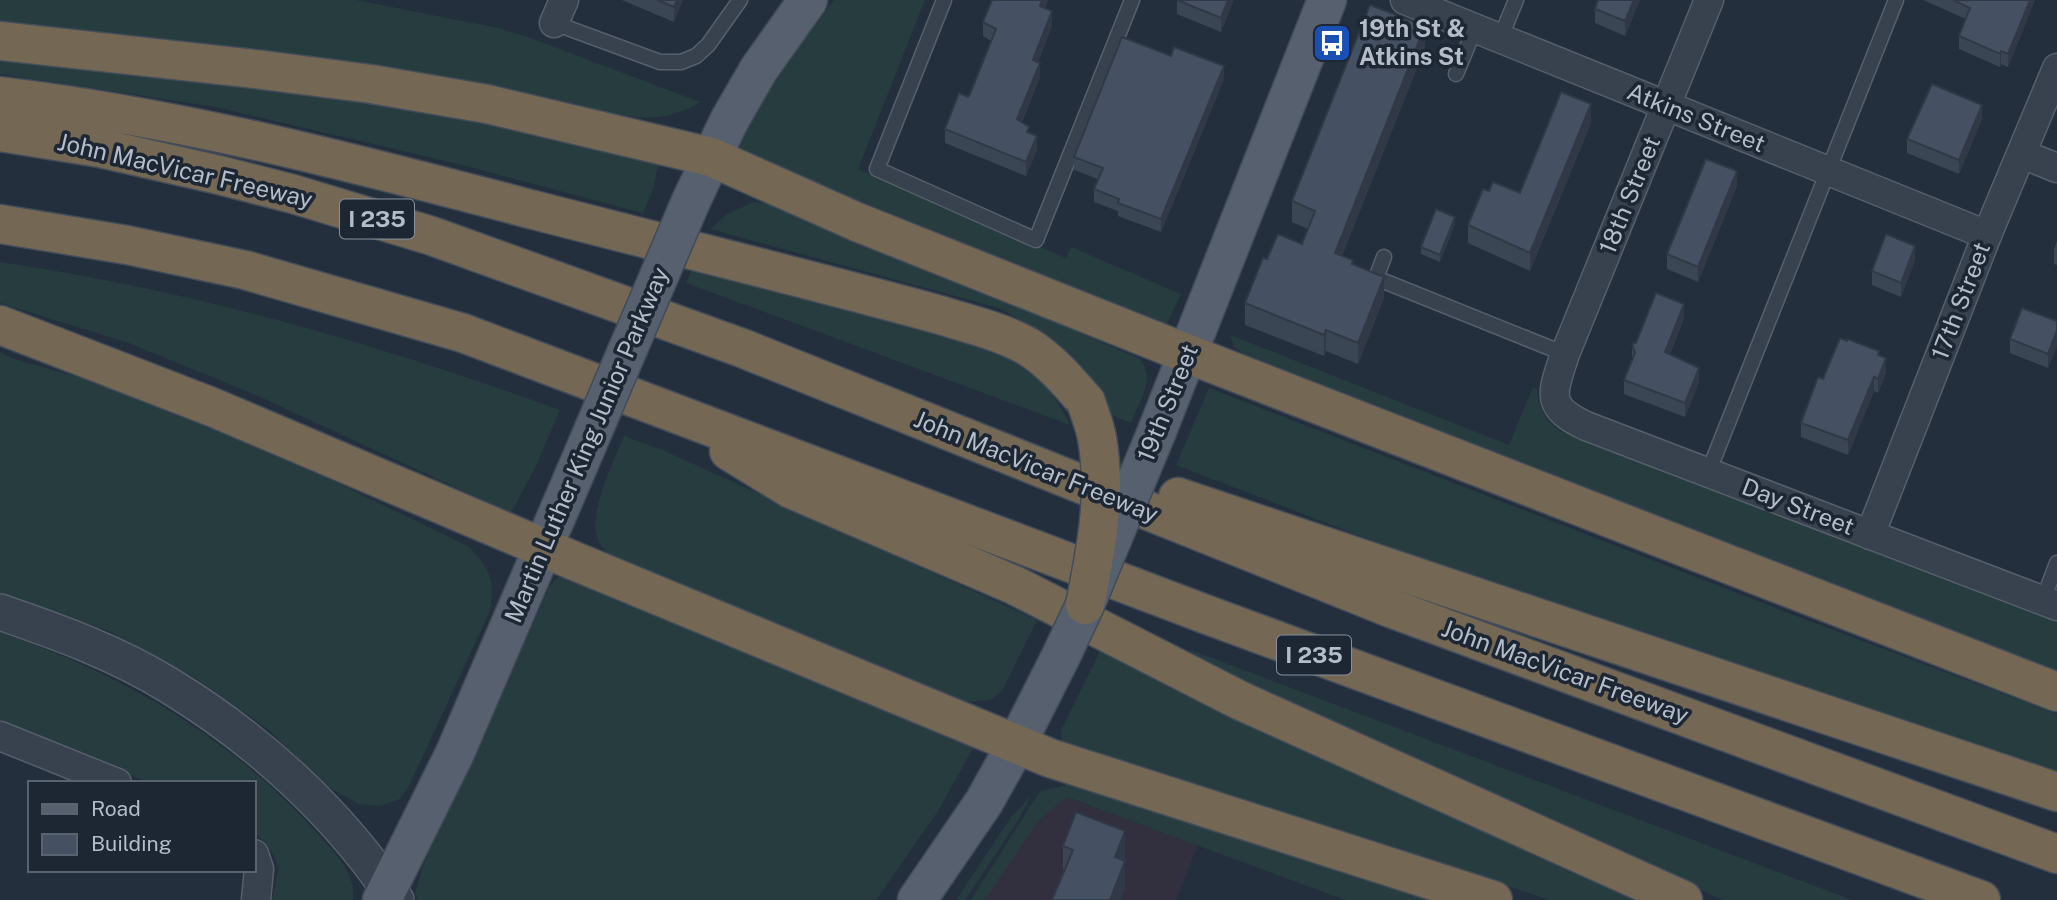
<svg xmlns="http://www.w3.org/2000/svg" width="2057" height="900" font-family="'Public Sans',sans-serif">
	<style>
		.medical { fill: #32303f }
		.grass { fill: #263c3f }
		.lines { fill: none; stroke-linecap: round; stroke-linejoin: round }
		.service-casing { stroke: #565f6c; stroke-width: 17 }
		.minor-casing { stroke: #565f6c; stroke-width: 31 }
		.tertiary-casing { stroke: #565f6c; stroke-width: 38 }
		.primary-casing { stroke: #414a57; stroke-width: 41 }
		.motorway-casing { stroke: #434c59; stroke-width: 41 }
		.service { stroke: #38414e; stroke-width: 14 }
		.minor { stroke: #38414e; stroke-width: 28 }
		.tertiary { stroke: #38414e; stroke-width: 35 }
		.primary { stroke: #56606e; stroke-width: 38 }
		.motorway { stroke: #746855; stroke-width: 38 }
		.primary-bridge-casing { stroke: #414a57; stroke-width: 41; stroke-linecap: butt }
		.motorway-bridge-casing { stroke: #434c59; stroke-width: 41; stroke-linecap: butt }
		.primary-bridge { stroke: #56606e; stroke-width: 38 }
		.motorway-bridge { stroke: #746855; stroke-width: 38 }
		.wall { fill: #3b4654 }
		.shaded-wall { fill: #303945 }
		.building { fill: #455162; stroke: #303945; stroke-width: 2 }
		.labels { text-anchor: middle; stroke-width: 7; stroke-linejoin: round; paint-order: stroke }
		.shield { fill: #1d2633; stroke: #878f9c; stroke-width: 2 }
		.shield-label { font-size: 23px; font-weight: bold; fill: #b4bcc9 }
		.poi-label { font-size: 24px; font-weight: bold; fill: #b4bcc9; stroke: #1d2633; text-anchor: start }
		.street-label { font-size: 24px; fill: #b4bcc9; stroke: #1d2633 }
	</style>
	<rect width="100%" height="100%" fill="#242f3e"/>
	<polygon class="medical" points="1066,797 1198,845 1176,900 985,900 1039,820"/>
	<g class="grass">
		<path d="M0 0H356L498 28 528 37 700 102C679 115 660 119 636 117L0 27Z"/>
		<polygon points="834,0 925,0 858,169 1066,258 1071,247 1181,294 1166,326 1146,324 737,149 751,120 800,43"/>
		<polygon points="0,58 374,99 556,132 658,164 654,187 643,213 454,163 216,107 0,74"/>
		<path d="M753 202 781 205 1138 358C1158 375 1139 402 1131 423L1106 413 1074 362 1041 332 999 308 710 229 726 215Z"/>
		<path d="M0 262C191 290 378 344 560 410L536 466 511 513 258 396 129 343 0 303Z"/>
		<path d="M692 269 992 347C1033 368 1049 384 1070 425L686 283Z"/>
		<path d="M1230 335 1509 445 1533 387 1537 389C1538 408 1545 419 1560 431L2057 621V671L1743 554 1253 363 1234 346Z"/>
		<path d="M0 352 14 359 119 389 329 479 468 546C490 568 495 580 490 611L409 786 400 799 380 806 359 804 326 786 269 730 195 678 109 631 0 593Z"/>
		<polygon points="1209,388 1804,619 2057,714 2057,771 1527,596 1360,536 1176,465"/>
		<path d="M624 436 665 451 1037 620 1002 691 990 700 964 702 619 562C613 557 606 552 602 547 582 523 614 461 624 436Z"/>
		<polygon points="558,577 575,579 975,745 938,811 876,900 418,900 415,893 423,865 550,586"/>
		<path d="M0 632C122 674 229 736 316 832 333 851 357 873 353 900H272L279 868 273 854 254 830V783H150L0 722Z"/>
		<polygon points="1101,649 1652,900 1551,900 1063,746 1061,731"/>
		<polygon points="1191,650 1852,900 1723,900 1187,657"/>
		<polygon points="1072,784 1453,900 1345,900 1067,797 1039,820 985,900 971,900 1040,791"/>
		<polygon points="1031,796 1017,822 965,900 956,900 1011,817"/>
	</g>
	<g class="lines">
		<g class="service-casing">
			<g id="service">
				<polyline points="944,0 877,169 1036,240 1132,0"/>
				<polyline points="554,23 660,62 681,62 696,56 708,45 740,0"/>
				<polyline points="1500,39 1516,0"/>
				<polyline points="1456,74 1475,28"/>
				<polyline points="1384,257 1376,278 1565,354"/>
				<polyline points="1708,473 1896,0"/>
				<polyline points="2043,600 2057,563"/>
			</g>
		</g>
		<g class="minor-casing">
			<g id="minor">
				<polyline points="1405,0 1987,235"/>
				<path d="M1709 0 1565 354C1553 392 1543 406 1586 426L2057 606"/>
				<polyline points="554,23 564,0"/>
				<polyline points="2022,154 2057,168"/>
				<polyline points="1870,535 1987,235 2057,68"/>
				<polyline points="0,736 117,783"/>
				<polyline points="254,854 259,869 256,900"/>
			</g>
		</g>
		<g class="tertiary-casing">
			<path id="tertiary" d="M0 612C58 632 117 653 170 686 257 739 340 814 396 900"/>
		</g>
		<g class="primary-casing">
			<g id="primary">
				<polyline points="691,201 729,121 759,69 808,0"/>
				<polyline points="1157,431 1327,0"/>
				<polyline points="382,900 455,753 573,478"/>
				<polyline points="917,900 984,802 1016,745 1061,656"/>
			</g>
		</g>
		<g class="motorway-casing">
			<g id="motorway">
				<polyline points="0,41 263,70 371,84 487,104 711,157 857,222 1188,354 2057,692"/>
				<path d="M0 96C181 117 358 164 534 210 669 245 805 278 940 315 968 324 1000 331 1027 346 1050 360 1068 381 1086 402"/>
				<polyline points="0,132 100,148 219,175 293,194 432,236 742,348 1393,609 2057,854"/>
				<polyline points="0,224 127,245 245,270 463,333 1205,614 1981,900"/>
				<polyline points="0,325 212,407 572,560 1050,758 1493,900"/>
				<polyline points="729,451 791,489 1014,585 1239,700 1683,900"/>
				<polyline points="1178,497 2057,792"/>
			</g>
		</g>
		<use href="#service" class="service"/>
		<use href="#minor" class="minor"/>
		<use href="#tertiary" class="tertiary"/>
		<use href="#primary" class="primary"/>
		<use href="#motorway" class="motorway"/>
		<g class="primary-bridge-casing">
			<g id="primary-bridge">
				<polyline points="573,478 691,201"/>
				<polyline points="1061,656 1085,605 1157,431"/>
			</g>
		</g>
		<g class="motorway-bridge-casing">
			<path id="motorway-bridge" d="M1085 605C1096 550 1107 495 1097 438 1095 426 1090 414 1086 402"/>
		</g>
		<use href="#primary-bridge" class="primary-bridge"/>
		<use href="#motorway-bridge" class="motorway-bridge"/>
	</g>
	<g class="wall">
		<polygon points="622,0 683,0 674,22"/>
		<polygon points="992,0 1048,0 1045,8 1052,26 1038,62 1040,77 1022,122 1029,133 1037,150 1026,176 945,143 945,129 968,97 991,41 983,36 983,22"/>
		<polygon points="1177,0 1233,0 1233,1 1221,32 1177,14"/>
		<polygon points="1640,0 1625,36 1595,23 1595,9"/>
		<polygon points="1923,0 2035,0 2008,67 2001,64 2000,67 1959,49 1959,36 1966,19"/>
		<polygon points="1425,48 1342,255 1353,265 1384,298 1358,364 1326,351 1324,356 1245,325 1245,303 1267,259 1302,244 1308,229 1292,222 1292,201"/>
		<polygon points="1224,79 1161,232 1118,216 1118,211 1094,202 1094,189 1098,179 1074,170 1074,157"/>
		<polygon points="1982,119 1959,174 1907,153 1907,139"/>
		<polygon points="1591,123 1530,271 1468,243 1468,225 1489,191 1520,193"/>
		<polygon points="1737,186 1698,282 1667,269 1667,254"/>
		<polygon points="1455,224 1440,262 1421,254 1421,247"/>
		<polygon points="2057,241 2057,265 2054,264 2054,249"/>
		<polygon points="1915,260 1901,297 1872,285 1872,271"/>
		<polygon points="1684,318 1670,354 1699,382 1685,417 1624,394 1624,380 1632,359 1632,344"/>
		<polygon points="2057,321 2057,345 2048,368 2010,353 2010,339"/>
		<polygon points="1879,355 1886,373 1878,393 1874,391 1848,455 1801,437 1801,423 1823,379"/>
		<polygon points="1063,846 1125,859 1125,888 1063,873"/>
	</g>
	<g class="shaded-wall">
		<polygon points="677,0 683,0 674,22 674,7"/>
		<polygon points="1042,0 1048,0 1040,21 1040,6"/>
		<polygon points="1228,0 1233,0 1233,1 1221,32 1221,18"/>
		<polygon points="1634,0 1640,0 1625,36 1625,21"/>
		<polygon points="2030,0 2035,0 2008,67 2008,54"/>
		<polygon points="1052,11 1052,26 1033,75 1033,60"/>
		<polygon points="1425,26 1425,48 1335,274 1335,253"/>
		<polygon points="2001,51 2001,64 2000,67 2000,54"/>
		<polygon points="1040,63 1040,77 1017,134 1017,119"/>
		<polygon points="1224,66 1224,79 1161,232 1161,219"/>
		<polygon points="1591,104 1591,123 1530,271 1530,253"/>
		<polygon points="1982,105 1982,119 1959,174 1959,160"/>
		<polygon points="1037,136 1037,150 1026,176 1026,162"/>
		<polygon points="1737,171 1737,186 1698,282 1698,267"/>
		<polygon points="1455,217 1455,224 1440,262 1440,255"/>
		<polygon points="1915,246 1915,260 1901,297 1901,283"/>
		<polygon points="1384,277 1384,298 1358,364 1358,343"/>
		<polygon points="1684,304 1684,318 1665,366 1665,352"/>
		<polygon points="1326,330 1326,351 1324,356 1324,335"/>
		<polygon points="2057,330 2057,345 2048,368 2048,354"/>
		<polygon points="1886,358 1886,373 1878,393 1878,379"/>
		<polygon points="1699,368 1699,382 1685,417 1685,403"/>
		<polygon points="1874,377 1874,391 1848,455 1848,440"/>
		<polygon points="1125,831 1125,859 1115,884 1115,857"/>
		<polygon points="1125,861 1125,888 1121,900 1110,900"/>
	</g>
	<g class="building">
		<polygon points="657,0 677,0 674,7"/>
		<polygon points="992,0 1042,0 1040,6 1052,11 1033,60 1040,63 1017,119 1029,127 1027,132 1037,136 1026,162 945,129 959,93 968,97 970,94 996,29 983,22"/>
		<polygon points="1177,0 1228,0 1221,18"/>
		<polygon points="1598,0 1634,0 1625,21 1595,9"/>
		<polygon points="1953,0 2030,0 2008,54 2001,51 2000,54 1959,36 1970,8"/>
		<polygon points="1370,5 1425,26 1335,253 1353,260 1352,264 1384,277 1358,343 1326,330 1324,335 1245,303 1263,258 1267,259 1278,234 1302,244 1315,211 1292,201"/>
		<polygon points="1122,37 1171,56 1174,47 1224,66 1161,219 1118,203 1119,199 1094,189 1103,168 1074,157"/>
		<polygon points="1932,84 1982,105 1959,160 1907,139"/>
		<polygon points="1561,92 1591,104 1530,253 1468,225 1483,189 1489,191 1493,182 1520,193"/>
		<polygon points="1706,159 1737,171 1698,267 1667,254"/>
		<polygon points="1436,209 1455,217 1440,255 1421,247"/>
		<polygon points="1886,234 1915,246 1901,283 1872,271"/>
		<polygon points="1656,293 1684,304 1665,352 1699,368 1685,403 1624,380 1635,353 1632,344 1636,343"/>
		<polygon points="2022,308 2057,321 2057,330 2048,354 2010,339"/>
		<polygon points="1840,338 1847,341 1848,339 1879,351 1878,355 1886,358 1878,379 1874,377 1848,440 1801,423 1818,377 1823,379"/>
		<polygon points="1076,812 1125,831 1115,857 1125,861 1110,900 1052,900 1073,850 1063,846"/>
	</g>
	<defs>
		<g id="bus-square" transform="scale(2.0125)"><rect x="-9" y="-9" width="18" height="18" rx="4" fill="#1a4fb4" stroke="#1d2633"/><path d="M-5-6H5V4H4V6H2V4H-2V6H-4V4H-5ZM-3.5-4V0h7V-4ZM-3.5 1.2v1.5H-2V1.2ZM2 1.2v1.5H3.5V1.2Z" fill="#fff"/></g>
	</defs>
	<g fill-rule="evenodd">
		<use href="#bus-square" x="1332" y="43"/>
	</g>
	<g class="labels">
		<g class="shield">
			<rect x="340" y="199.5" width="74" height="39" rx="5"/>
			<rect x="1277" y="635.5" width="74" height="39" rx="5"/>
		</g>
		<g class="shield-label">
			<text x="377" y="227">I 235</text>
			<text x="1314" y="663">I 235</text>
		</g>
		<g class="poi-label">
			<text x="1359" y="37">19th St &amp;<tspan x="1359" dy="28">Atkins St</tspan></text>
		</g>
		<g class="street-label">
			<text transform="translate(1696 118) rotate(22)" y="8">Atkins Street</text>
			<text transform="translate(185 171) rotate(13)" y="8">John MacVicar Freeway</text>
			<text transform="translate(1630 195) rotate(-68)" y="8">18th Street</text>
			<text transform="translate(1961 301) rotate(-69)" y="8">17th Street</text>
			<text transform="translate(1168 403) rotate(-68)" y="8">19th Street</text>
			<text transform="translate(587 445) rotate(-67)" y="8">Martin Luther King Junior Parkway</text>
			<text transform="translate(1036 467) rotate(22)" y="8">John MacVicar Freeway</text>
			<text transform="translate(1798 507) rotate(21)" y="8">Day Street</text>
			<text transform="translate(1565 672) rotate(20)" y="8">John MacVicar Freeway</text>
		</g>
	</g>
	<rect x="28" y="781" width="228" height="91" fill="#1d2633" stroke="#59626f" stroke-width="2"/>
	<rect x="42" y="804" width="35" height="10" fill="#56606e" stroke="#59626f" stroke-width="2"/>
	<text x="91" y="816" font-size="21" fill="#b4bcc9">Road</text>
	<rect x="42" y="834" width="35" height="21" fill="#455162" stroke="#59626f" stroke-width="2"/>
	<text x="91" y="851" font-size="21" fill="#b4bcc9">Building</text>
</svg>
